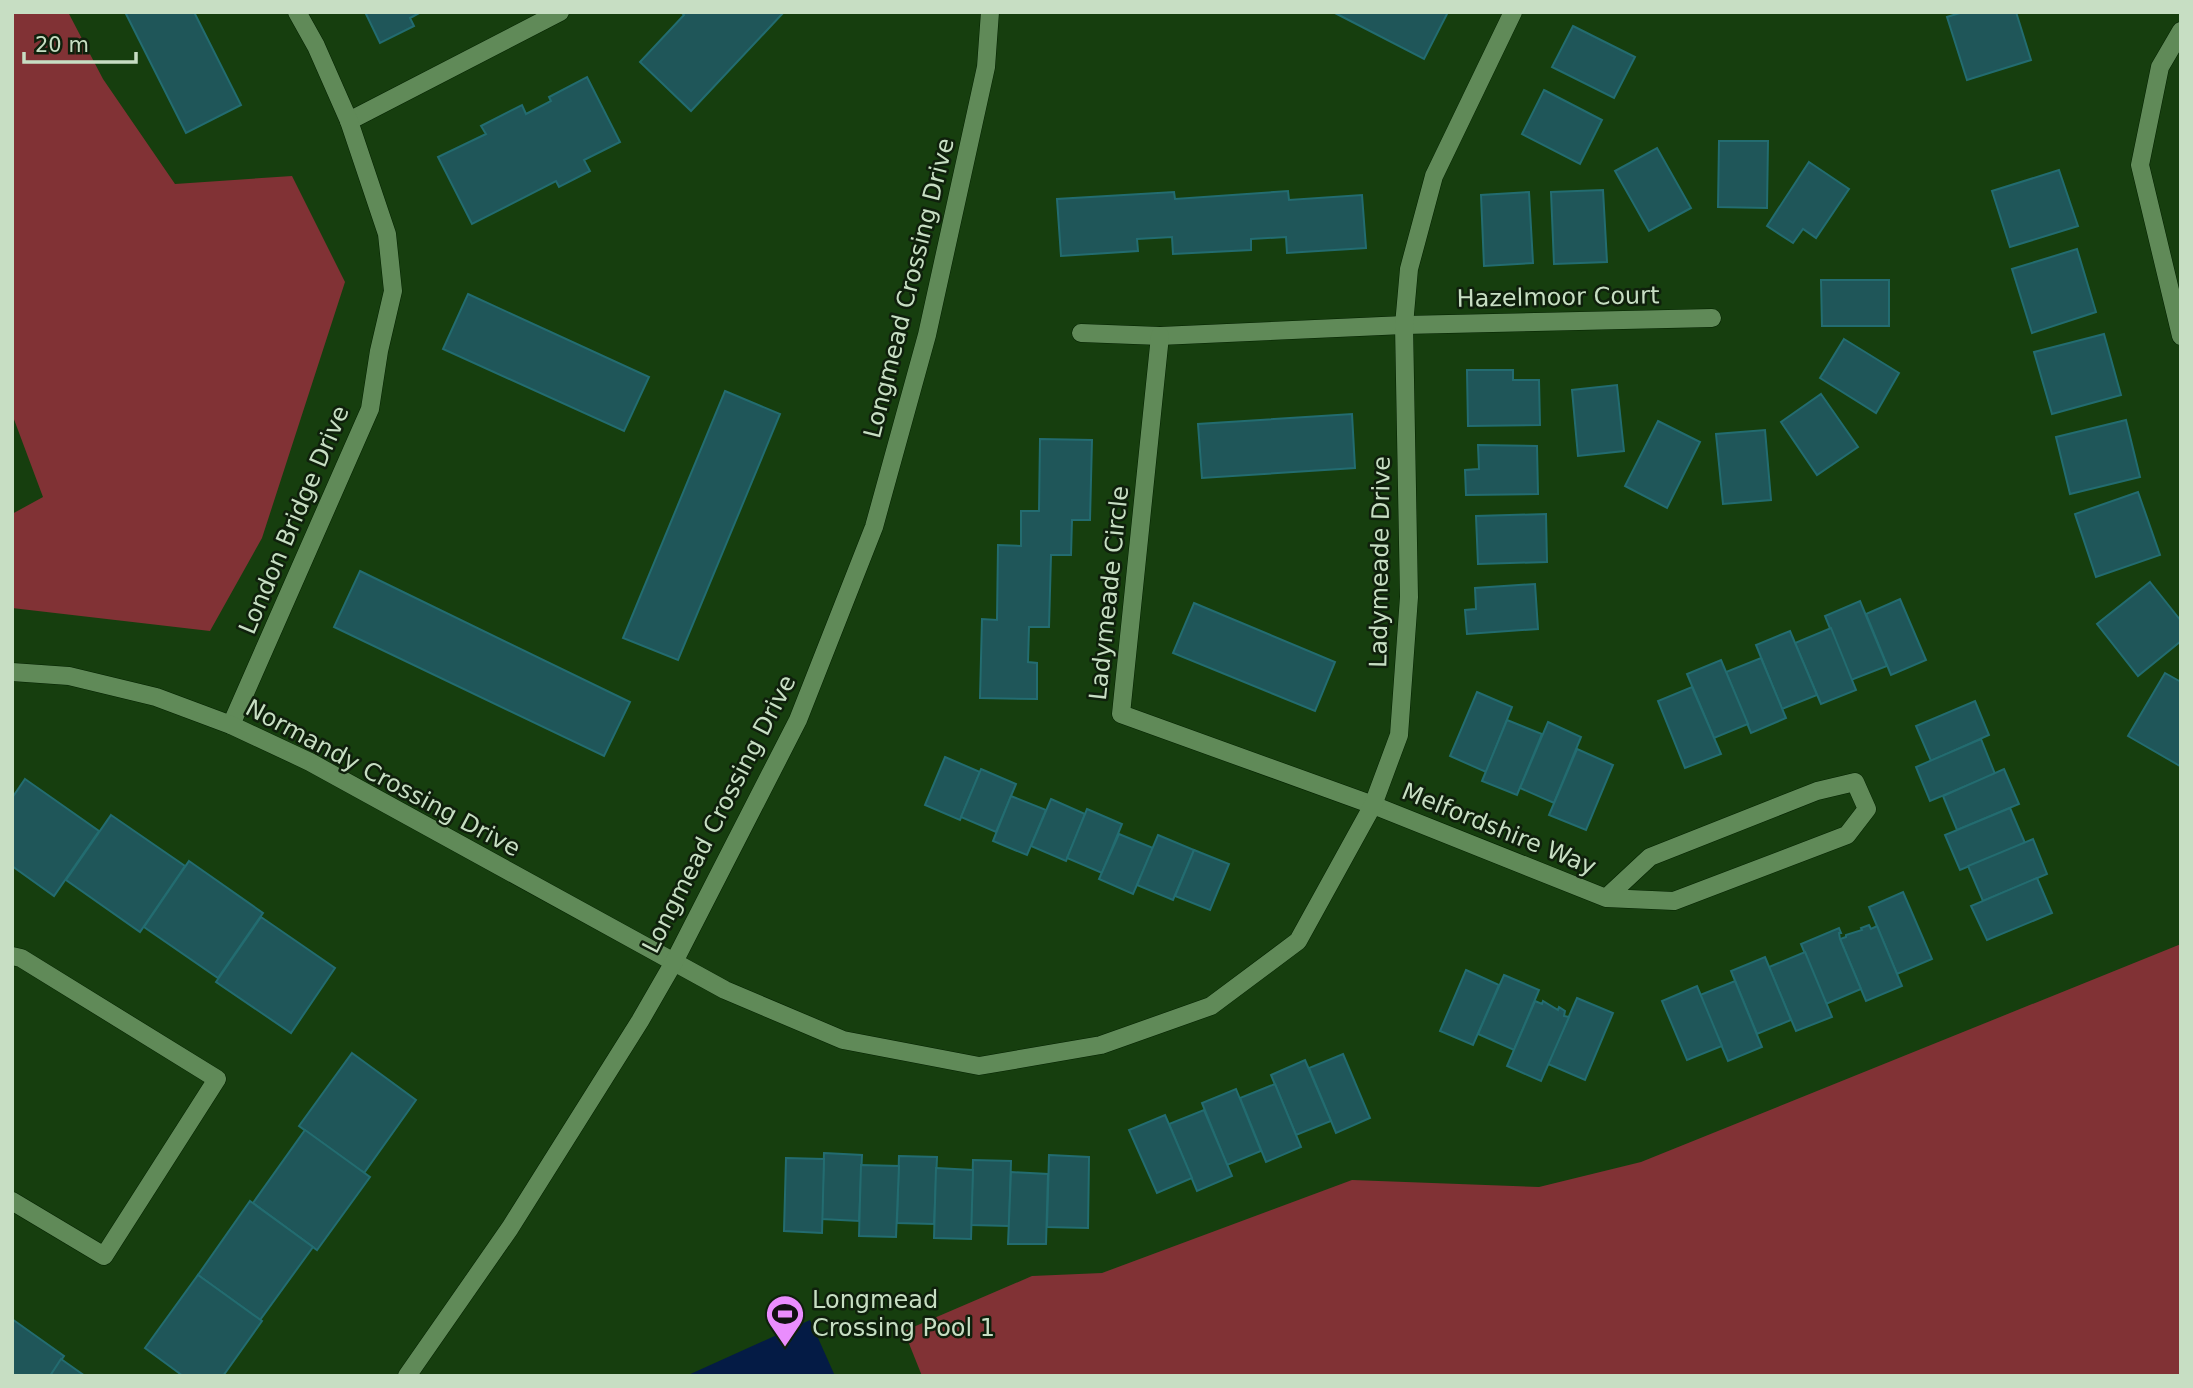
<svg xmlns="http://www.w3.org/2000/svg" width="2193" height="1388" font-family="'DejaVu Sans',sans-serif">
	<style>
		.green { fill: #813235 }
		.water { fill: #041b45 }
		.building { fill: #1f5659; stroke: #236c70; stroke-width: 2 }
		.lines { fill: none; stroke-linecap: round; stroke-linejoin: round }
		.minor-casing { stroke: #042201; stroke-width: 19 }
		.tertiary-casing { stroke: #042201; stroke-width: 19 }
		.minor { stroke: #608a58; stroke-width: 18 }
		.tertiary { stroke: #608a58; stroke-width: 18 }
		.labels { text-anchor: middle; stroke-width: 5; stroke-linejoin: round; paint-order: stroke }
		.street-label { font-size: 24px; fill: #c7dec3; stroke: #0f200c }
		.poi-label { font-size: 24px; fill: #c7dec3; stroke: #0f200c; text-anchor: start }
	</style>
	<rect width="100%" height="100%" fill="#163e0e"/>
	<g class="green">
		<polygon points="12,12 68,12 103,79 175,184 292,176 345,282 262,538 210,631 12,608 12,514 43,497 12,414"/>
		<polygon points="2181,944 2181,1376 922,1376 904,1331 1032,1276 1102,1273 1352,1180 1539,1187 1641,1162"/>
	</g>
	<polygon class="water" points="810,1320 835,1376 686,1376"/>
	<g class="building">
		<polygon points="125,12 194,12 241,105 186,133"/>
		<polygon points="365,12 421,12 410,18 414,26 380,43"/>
		<polygon points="681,12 784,12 691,111 640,62 684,15"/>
		<polygon points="1333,12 1448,12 1424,59"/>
		<polygon points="1963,12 2016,12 2031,60 1967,80 1947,17"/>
		<polygon points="1573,26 1635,57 1614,98 1552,67"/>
		<polygon points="587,77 620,142 584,160 590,171 559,187 556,181 472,224 438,157 486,134 481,126 522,105 526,114 551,101 549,97"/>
		<polygon points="1544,90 1602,120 1580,164 1522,134"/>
		<polygon points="1719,141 1768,141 1767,208 1718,207"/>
		<polygon points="1657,148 1691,208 1649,231 1615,171"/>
		<polygon points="1809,162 1849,189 1816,238 1803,229 1793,243 1767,226"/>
		<polygon points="2059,170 2078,226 2010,247 1992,191"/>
		<polygon points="1603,190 1607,262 1554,264 1551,192"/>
		<polygon points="1288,191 1289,200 1362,195 1366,248 1287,253 1286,237 1251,239 1251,250 1173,254 1172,237 1137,239 1138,251 1061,256 1057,199 1174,192 1175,199"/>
		<polygon points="1529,192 1533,263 1484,266 1481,195"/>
		<polygon points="2077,249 2096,312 2032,333 2012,269"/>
		<polygon points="1821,280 1889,280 1889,326 1822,326"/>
		<polygon points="468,294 649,377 624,431 443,349"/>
		<polygon points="2104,334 2121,395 2052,414 2034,352"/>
		<polygon points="1844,339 1899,373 1876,413 1820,378"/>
		<polygon points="1467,370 1513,370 1513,380 1539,380 1540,425 1468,426"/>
		<polygon points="1617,385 1624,451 1578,456 1572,390"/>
		<polygon points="725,391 780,414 678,660 623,638"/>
		<polygon points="1821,394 1858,447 1817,475 1781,422"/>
		<polygon points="1352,414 1355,468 1202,478 1198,424"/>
		<polygon points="2126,420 2140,477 2070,494 2056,437"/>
		<polygon points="1658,421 1700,442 1667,508 1625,486"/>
		<polygon points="1765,430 1771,500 1723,504 1716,434"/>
		<polygon points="1040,439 1092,440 1090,520 1072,520 1071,555 1051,555 1049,627 1029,627 1028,662 1037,663 1037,699 980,698 982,619 997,620 998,545 1021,546 1021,511 1039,511"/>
		<polygon points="1478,445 1537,446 1538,494 1466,495 1465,470 1479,469"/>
		<polygon points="2138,492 2160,555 2096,577 2075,514"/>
		<polygon points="1546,514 1547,562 1478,564 1476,516"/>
		<polygon points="360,571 630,702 604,756 334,627"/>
		<polygon points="2150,582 2181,621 2181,641 2138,676 2097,624"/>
		<polygon points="1535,584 1538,629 1467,634 1465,610 1476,609 1475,588"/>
		<polygon points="1900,599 1926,660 1891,675 1866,614"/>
		<polygon points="1860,601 1887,666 1851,680 1825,616"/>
		<polygon points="1194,603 1335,662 1315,711 1173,653"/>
		<polygon points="1831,628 1856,690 1821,704 1795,643"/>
		<polygon points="1790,631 1817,695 1782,709 1756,645"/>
		<polygon points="1761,658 1786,718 1751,733 1726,672"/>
		<polygon points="1721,660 1748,724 1714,738 1687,674"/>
		<polygon points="2165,673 2181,682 2180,766 2128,736"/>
		<polygon points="1692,687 1721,754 1685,768 1658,701"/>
		<polygon points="1477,692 1512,707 1486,772 1450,756"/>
		<polygon points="1975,701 1989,735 1931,761 1916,726"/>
		<polygon points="1507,720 1542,734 1517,795 1482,781"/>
		<polygon points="1548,722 1581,737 1554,803 1520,788"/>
		<polygon points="1981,739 1995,774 1930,801 1916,767"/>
		<polygon points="1577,749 1613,765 1586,830 1549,815"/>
		<polygon points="945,757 980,772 960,820 925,805"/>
		<polygon points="981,769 1016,784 996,832 961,817"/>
		<polygon points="2004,769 2019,804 1957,830 1943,796"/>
		<polygon points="25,779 99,831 54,896 12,866 12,798"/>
		<polygon points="1011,796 1046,810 1027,855 993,841"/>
		<polygon points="1051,799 1085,814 1066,861 1031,846"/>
		<polygon points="2010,808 2025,843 1960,870 1945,835"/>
		<polygon points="1087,809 1122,824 1102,873 1067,858"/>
		<polygon points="111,815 185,866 140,932 66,880"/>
		<polygon points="1119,834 1153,848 1133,894 1099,879"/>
		<polygon points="1158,835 1194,850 1173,900 1137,885"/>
		<polygon points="2033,839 2047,874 1983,901 1968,866"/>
		<polygon points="1194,850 1229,864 1210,910 1175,896"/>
		<polygon points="189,861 263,913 218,978 144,927"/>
		<polygon points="2037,878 2052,913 1987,940 1971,906"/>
		<polygon points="1903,892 1932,959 1897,974 1869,907"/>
		<polygon points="261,917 335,968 291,1033 216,982"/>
		<polygon points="1869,925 1871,929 1877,926 1902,986 1866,1001 1840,939 1846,937 1846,935 1862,930 1861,928"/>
		<polygon points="1839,928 1841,933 1839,933 1840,939 1861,989 1826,1004 1801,944"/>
		<polygon points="1805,952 1832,1017 1796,1031 1769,967"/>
		<polygon points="1765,957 1791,1020 1757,1034 1731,971"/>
		<polygon points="1466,970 1499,985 1473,1045 1440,1031"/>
		<polygon points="1504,975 1539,990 1514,1050 1478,1034"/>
		<polygon points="1735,981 1762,1047 1728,1061 1700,995"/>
		<polygon points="1697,986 1722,1046 1687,1060 1662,1001"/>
		<polygon points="1577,998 1613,1013 1585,1080 1548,1064"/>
		<polygon points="1535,1001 1542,1004 1543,1001 1558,1010 1559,1007 1565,1011 1564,1016 1569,1017 1541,1081 1507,1066"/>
		<polygon points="352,1053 416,1100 364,1173 299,1126"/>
		<polygon points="1343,1054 1370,1118 1336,1133 1309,1068"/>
		<polygon points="1305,1060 1331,1121 1296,1135 1271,1075"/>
		<polygon points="1275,1084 1301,1147 1266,1162 1240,1098"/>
		<polygon points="1236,1089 1261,1151 1227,1165 1202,1103"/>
		<polygon points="1204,1110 1232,1176 1197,1191 1169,1124"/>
		<polygon points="1165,1115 1192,1178 1157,1193 1129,1130"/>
		<polygon points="305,1130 370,1177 317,1250 253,1203"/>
		<polygon points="824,1153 862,1155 859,1221 822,1219"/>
		<polygon points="1049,1155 1089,1157 1088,1228 1047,1227"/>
		<polygon points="899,1156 937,1157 934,1224 897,1223"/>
		<polygon points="786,1158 824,1159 822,1233 784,1231"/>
		<polygon points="973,1160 1011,1161 1009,1226 971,1225"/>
		<polygon points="861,1165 899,1166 896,1237 859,1236"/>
		<polygon points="936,1168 973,1170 971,1239 934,1238"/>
		<polygon points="1011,1172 1048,1174 1046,1244 1008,1244"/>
		<polygon points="250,1201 313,1247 260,1320 198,1275"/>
		<polygon points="198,1275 262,1321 223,1376 183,1376 145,1348"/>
		<polygon points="12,1319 64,1356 50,1376 12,1376"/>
		<polygon points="61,1359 85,1376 50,1376"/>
	</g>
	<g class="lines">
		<g class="minor-casing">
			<g id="minor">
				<polyline points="2181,31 2160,67 2140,165 2181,336"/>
				<polyline points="349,121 560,12"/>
				<polyline points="1081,333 1160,336 1404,325 1712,318"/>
				<polyline points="1160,336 1121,714 1373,805 1606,898 1674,901 1847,835 1867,809 1855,782 1817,791 1650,857 1606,898"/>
				<polyline points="231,725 370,409 379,351 393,291 387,234 349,121 316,46 297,12"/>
				<polyline points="12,956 21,958 217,1079 104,1256 12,1201"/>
				<polyline points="674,962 725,990 843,1040 979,1066 1101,1045 1211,1006 1298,941 1373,805 1399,735 1409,597 1404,325 1409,269 1434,176 1513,12"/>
			</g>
		</g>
		<g class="tertiary-casing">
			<g id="tertiary">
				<polyline points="12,672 69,676 156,697 231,725 310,762 674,962"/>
				<polyline points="407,1376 510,1228 640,1021 674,962 798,720 874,527 927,335 986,67 990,12"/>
			</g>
		</g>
		<use href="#minor" class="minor"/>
		<use href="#tertiary" class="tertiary"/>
	</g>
	<defs>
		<g id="stadium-pin" transform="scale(2.0125)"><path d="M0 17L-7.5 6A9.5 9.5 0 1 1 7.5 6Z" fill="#ea8dfd" stroke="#0f200c"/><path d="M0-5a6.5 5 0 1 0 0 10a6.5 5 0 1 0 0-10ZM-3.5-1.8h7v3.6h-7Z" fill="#111"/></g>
	</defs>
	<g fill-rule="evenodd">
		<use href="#stadium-pin" x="785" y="1314"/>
	</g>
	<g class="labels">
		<g class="street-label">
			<text transform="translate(909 288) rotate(-76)" y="8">Longmead Crossing Drive</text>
			<text transform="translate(1558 297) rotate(-1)" y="8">Hazelmoor Court</text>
			<text transform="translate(294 520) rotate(-67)" y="8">London Bridge Drive</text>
			<text transform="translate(1380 562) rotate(-89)" y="8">Ladymeade Drive</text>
			<text transform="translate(1109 593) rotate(-84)" y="8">Ladymeade Circle</text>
			<text transform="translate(383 778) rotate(28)" y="8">Normandy Crossing Drive</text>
			<text transform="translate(719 814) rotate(-63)" y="8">Longmead Crossing Drive</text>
			<text transform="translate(1499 829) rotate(22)" y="8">Melfordshire Way</text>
		</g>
		<g class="poi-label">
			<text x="812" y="1308">Longmead<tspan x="812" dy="28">Crossing Pool 1</tspan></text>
		</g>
	</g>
	<rect width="2193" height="1388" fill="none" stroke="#c7dec3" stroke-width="28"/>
	<path d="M24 52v10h112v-10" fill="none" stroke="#c7dec3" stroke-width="3.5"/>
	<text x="35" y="52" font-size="21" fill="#c7dec3" stroke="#0f200c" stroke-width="5" paint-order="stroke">20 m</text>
</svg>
